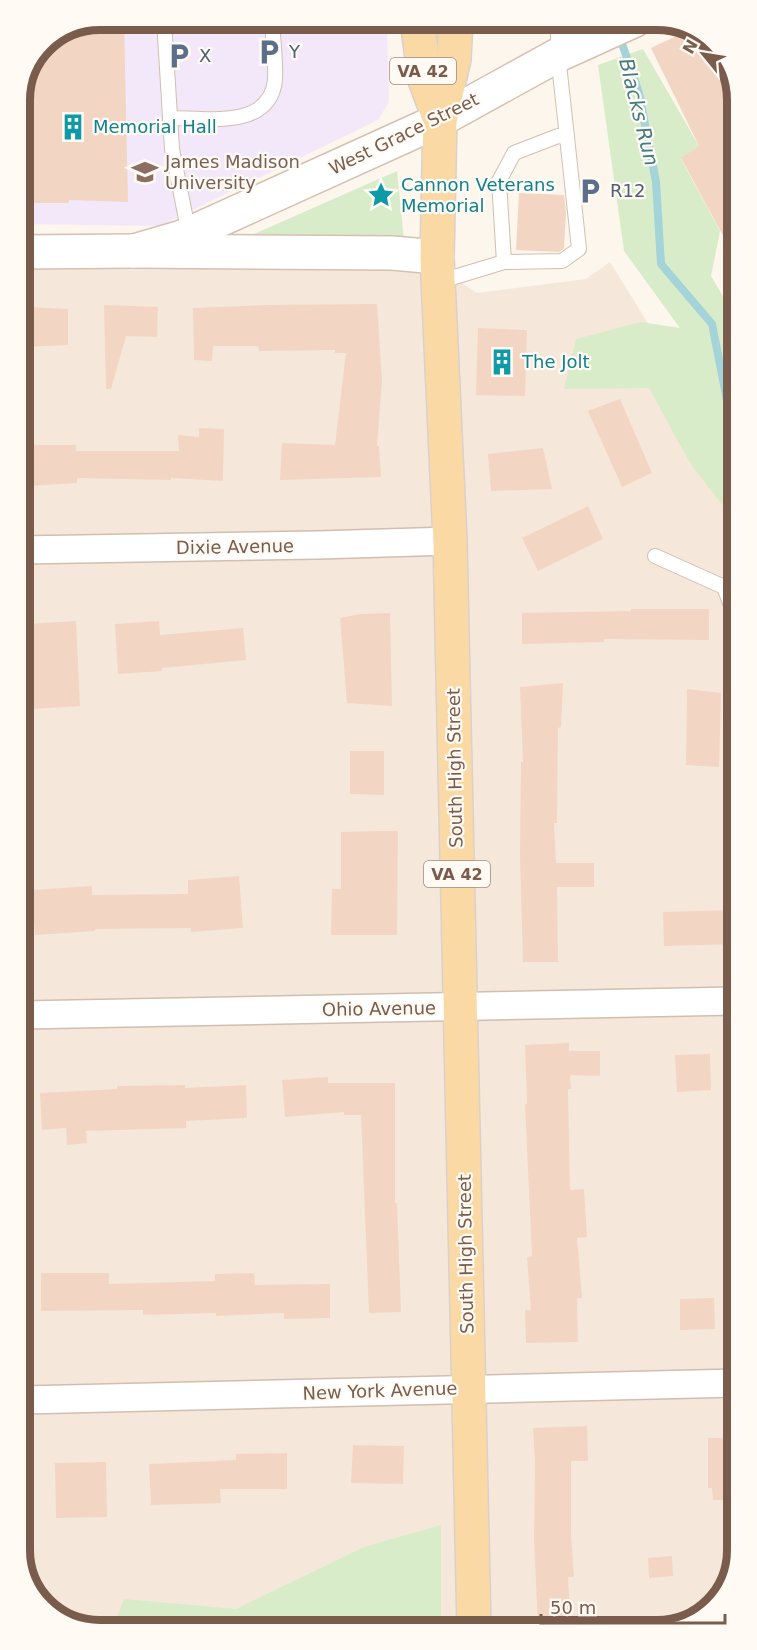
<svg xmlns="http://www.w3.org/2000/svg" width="757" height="1650" font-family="'DejaVu Sans',sans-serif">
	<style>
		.residential { fill: #f5e8da }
		.education { fill: #f3e8fa }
		.green { fill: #d8ecc9 }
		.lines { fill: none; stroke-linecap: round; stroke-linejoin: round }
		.stream { stroke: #a5d3da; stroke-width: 8 }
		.building { fill: #f3d5c3 }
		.lane-casing { stroke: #d1beb0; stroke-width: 16 }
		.street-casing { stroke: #d1beb0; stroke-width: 30 }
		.secondary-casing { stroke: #d6c0b0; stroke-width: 36 }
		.primary-casing { stroke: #dad1cd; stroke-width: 36 }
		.lane { stroke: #fff; stroke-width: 14 }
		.street { stroke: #fff; stroke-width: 27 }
		.secondary { stroke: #fff; stroke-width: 33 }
		.primary { stroke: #fbd9a5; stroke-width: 33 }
		.labels { text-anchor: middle; stroke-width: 4.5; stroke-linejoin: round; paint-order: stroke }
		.shield { fill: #fffaf3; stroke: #a28b7f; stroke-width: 1.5 }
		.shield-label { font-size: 16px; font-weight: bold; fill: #7a5c4d }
		.service-label { font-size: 18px; fill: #4e5e75; stroke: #fffaf3; text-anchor: start }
		.culture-label { font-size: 18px; fill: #0d838f; stroke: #fffaf3; text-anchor: start }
		.street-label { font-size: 18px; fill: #7a5c4d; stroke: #fffaf3 }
		.education-label { font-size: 18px; fill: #785e54; stroke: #fffaf3; text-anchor: start }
		.water-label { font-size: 20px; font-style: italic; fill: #437c86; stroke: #fffaf3 }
		.rim { fill: none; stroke: #7a5c4d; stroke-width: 8 }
	</style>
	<rect width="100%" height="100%" fill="#fdf6ec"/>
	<polygon class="residential" points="252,235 398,241 477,293 586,279 610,262 724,446 734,472 737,1551 721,1599 683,1626 94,1630 51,1614 24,1576 20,236"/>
	<polygon class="education" points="100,20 387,20 389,102 378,120 160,226 20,224 20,95 43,43"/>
	<g class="green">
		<polygon points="643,49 699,146 681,159 720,231 711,276 734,315 734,520 690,463 649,388 564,389 576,339 641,322 680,328 624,251 598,65"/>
		<polygon points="397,171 404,240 252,235"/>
		<polygon points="441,1525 441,1628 112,1630 124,1599 236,1609 364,1547"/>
	</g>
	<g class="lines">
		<polyline class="stream" points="619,35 639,93 656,182 661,264 712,324 734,436"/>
	</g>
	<g class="building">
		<polygon points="100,20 124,20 128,202 69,200 69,203 21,203 22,160 20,160 20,95 43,43"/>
		<polygon points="689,30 706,36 733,74 734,256 681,158 699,146 651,48"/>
		<polygon points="519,193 564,195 566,213 564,248 559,252 516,250"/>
		<polygon points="377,304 382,381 377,446 379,446 381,477 280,480 282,443 335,445 346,353 335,353 335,350 259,351 258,346 213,346 212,361 194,360 193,308 265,305"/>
		<polygon points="104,305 158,307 157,337 126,336 111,389 106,389"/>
		<polygon points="25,307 68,309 68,345 25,347"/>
		<polygon points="478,328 527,330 525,396 476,395"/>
		<polygon points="620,399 652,473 622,487 588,411"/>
		<polygon points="199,428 224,429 223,481 171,478 171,480 77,478 77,483 28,486 27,445 76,445 76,451 179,451 178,435 199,437"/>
		<polygon points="543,448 552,489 491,491 488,454"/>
		<polygon points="588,506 603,539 538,571 522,538"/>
		<polygon points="631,609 709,609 709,640 604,639 604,642 522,644 522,613 631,611"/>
		<polygon points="390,613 392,706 347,703 340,618 360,614"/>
		<polygon points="76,621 80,706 33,709 28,624"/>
		<polygon points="159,621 160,635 243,628 246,660 162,668 162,671 118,674 115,624"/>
		<polygon points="563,683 561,727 558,728 557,823 554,823 556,863 594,863 594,887 557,887 558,962 523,962 520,856 521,762 523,762 520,687"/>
		<polygon points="687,689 721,693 719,767 686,765"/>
		<polygon points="350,751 384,751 384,795 350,794"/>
		<polygon points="379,831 398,831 397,935 331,935 332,889 341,889 341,832"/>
		<polygon points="239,876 243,928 191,932 191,928 95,929 95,931 35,935 32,890 92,886 92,895 188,894 188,880"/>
		<polygon points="736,910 736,944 664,946 663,912"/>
		<polygon points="569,1043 569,1051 600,1051 600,1076 570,1075 571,1089 568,1089 570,1190 584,1189 587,1237 577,1238 582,1298 577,1298 578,1342 526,1343 525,1310 531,1310 527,1257 532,1256 525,1104 527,1104 525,1045"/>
		<polygon points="710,1054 711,1090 677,1092 675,1055"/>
		<polygon points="328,1077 328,1083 395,1083 395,1203 397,1203 401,1312 369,1313 361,1115 344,1115 344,1112 285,1117 282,1080"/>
		<polygon points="185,1085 185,1088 246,1085 247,1118 186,1121 186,1128 86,1131 87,1143 67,1145 66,1128 42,1130 40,1093 117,1089 117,1086"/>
		<polygon points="41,1273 109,1273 109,1284 215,1281 215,1274 254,1273 255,1285 330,1284 330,1318 284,1319 284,1313 216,1316 216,1313 143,1315 143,1310 41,1311"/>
		<polygon points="714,1298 715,1329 680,1330 680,1299"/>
		<polygon points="587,1426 588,1461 571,1461 571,1534 574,1577 568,1577 571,1627 538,1627 534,1540 535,1462 533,1428"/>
		<polygon points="708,1438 737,1438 737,1500 713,1500 712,1488 708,1488"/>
		<polygon points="353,1445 404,1446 403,1484 351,1483"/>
		<polygon points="287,1453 287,1489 220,1489 221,1503 151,1505 149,1464 236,1460 236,1454"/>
		<polygon points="106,1462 107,1517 56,1518 55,1463"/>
		<polygon points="672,1556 673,1576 649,1578 648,1558"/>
	</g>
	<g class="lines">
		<g class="lane-casing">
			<g id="lane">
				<polyline points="164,20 172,149 189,234"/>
				<path d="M170 118C205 118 270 130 275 80 276 61 273 39 272 20"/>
				<polyline points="504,262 499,181 514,153 558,136 567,137 558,55 558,20"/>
				<polyline points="438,282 504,262 562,261 579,249 567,137"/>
				<polyline points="655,556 724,587 735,616"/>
			</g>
		</g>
		<g class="street-casing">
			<g id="street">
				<polyline points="21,550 318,545 450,541"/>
				<polyline points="22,1015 736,1001"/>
				<polyline points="23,1400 737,1383"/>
			</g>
		</g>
		<g class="secondary-casing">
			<g id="secondary">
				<polyline points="134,251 182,237 440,120 558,55 635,20"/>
				<polyline points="20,252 134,251 392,253 437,257"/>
			</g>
		</g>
		<g class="primary-casing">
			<g id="primary">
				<polyline points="417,20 425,80 440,120 437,257 450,541 474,1628"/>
				<polyline points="440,120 454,59 456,20"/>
			</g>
		</g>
		<use href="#lane" class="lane"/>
		<use href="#street" class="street"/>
		<use href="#secondary" class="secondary"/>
		<use href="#primary" class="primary"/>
	</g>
	<defs>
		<g id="parking-bare" transform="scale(2.07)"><path d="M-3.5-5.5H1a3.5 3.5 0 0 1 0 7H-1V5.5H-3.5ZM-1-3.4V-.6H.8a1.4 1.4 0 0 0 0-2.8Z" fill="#5c6f8a" stroke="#fffaf3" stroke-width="2.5" paint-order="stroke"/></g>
		<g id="building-bare" transform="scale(2.07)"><path d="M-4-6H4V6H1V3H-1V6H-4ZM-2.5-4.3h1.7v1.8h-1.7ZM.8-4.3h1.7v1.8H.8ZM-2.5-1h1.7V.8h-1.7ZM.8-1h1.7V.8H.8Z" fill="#0f9aa8" stroke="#fffaf3" stroke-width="2.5" paint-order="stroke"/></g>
		<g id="university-bare" transform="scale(2.07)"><path d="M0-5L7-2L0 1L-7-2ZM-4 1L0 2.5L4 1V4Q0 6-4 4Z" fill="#8d6e63" stroke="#fffaf3" stroke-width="2.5" paint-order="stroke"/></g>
		<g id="sight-bare" transform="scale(2.07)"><path d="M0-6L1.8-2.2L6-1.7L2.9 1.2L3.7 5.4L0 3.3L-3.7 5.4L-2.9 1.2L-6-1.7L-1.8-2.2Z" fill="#0f9aa8" stroke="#fffaf3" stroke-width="2.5" paint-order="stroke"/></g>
	</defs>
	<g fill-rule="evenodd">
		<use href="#parking-bare" x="269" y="52"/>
		<use href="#parking-bare" x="179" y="56"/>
		<use href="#building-bare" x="73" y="127"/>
		<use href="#university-bare" x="145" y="172"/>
		<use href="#parking-bare" x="590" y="191"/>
		<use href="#sight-bare" x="381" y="195"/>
		<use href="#building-bare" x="502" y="362"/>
	</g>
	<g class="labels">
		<g class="shield">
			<rect x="390" y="58" width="66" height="26" rx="4.5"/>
			<rect x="424" y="861" width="66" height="26" rx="4.5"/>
		</g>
		<g class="shield-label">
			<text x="423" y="77">VA 42</text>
			<text x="457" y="880">VA 42</text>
		</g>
		<g class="service-label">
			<text x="289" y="58">Y</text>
			<text x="199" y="62">X</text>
			<text x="610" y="197">R12</text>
		</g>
		<g class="culture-label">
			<text x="93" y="133">Memorial Hall</text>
			<text x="401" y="191">Cannon Veterans<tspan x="401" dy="21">Memorial</tspan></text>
			<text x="522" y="368">The Jolt</text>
		</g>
		<g class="street-label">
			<text transform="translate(404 134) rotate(-26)" y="6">West Grace Street</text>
			<text transform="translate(235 547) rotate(-1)" y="6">Dixie Avenue</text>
			<text transform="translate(455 768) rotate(-91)" y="6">South High Street</text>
			<text transform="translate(379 1009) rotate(-1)" y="6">Ohio Avenue</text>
			<text transform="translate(466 1254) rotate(-91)" y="6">South High Street</text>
			<text transform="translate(380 1391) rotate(-2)" y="6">New York Avenue</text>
		</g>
		<g class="education-label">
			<text x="165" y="168">James Madison<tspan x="165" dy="21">University</tspan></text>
		</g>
		<g class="water-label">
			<text transform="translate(639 112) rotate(76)" y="7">Blacks Run</text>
		</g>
	</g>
	<path d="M0 0H757V1650H0ZM100 30H657A70 70 0 0 1 727 100V1550A70 70 0 0 1 657 1620H100A70 70 0 0 1 30 1550V100A70 70 0 0 1 100 30Z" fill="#fffaf3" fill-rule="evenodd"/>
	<path class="rim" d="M100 30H657A70 70 0 0 1 727 100V1550A70 70 0 0 1 657 1620H100A70 70 0 0 1 30 1550V100A70 70 0 0 1 100 30Z"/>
	<g transform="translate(703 54) rotate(300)" stroke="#fffaf3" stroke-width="4.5" paint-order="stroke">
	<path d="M0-4.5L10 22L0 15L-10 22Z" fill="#7a5c4d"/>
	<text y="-9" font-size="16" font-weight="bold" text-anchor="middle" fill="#7a5c4d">N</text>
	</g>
	<path d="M541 1614v9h184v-9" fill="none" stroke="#7a5c4d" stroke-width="3"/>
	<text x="550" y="1614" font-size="18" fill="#7a5c4d" stroke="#fffaf3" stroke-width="4.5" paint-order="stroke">50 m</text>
</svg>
